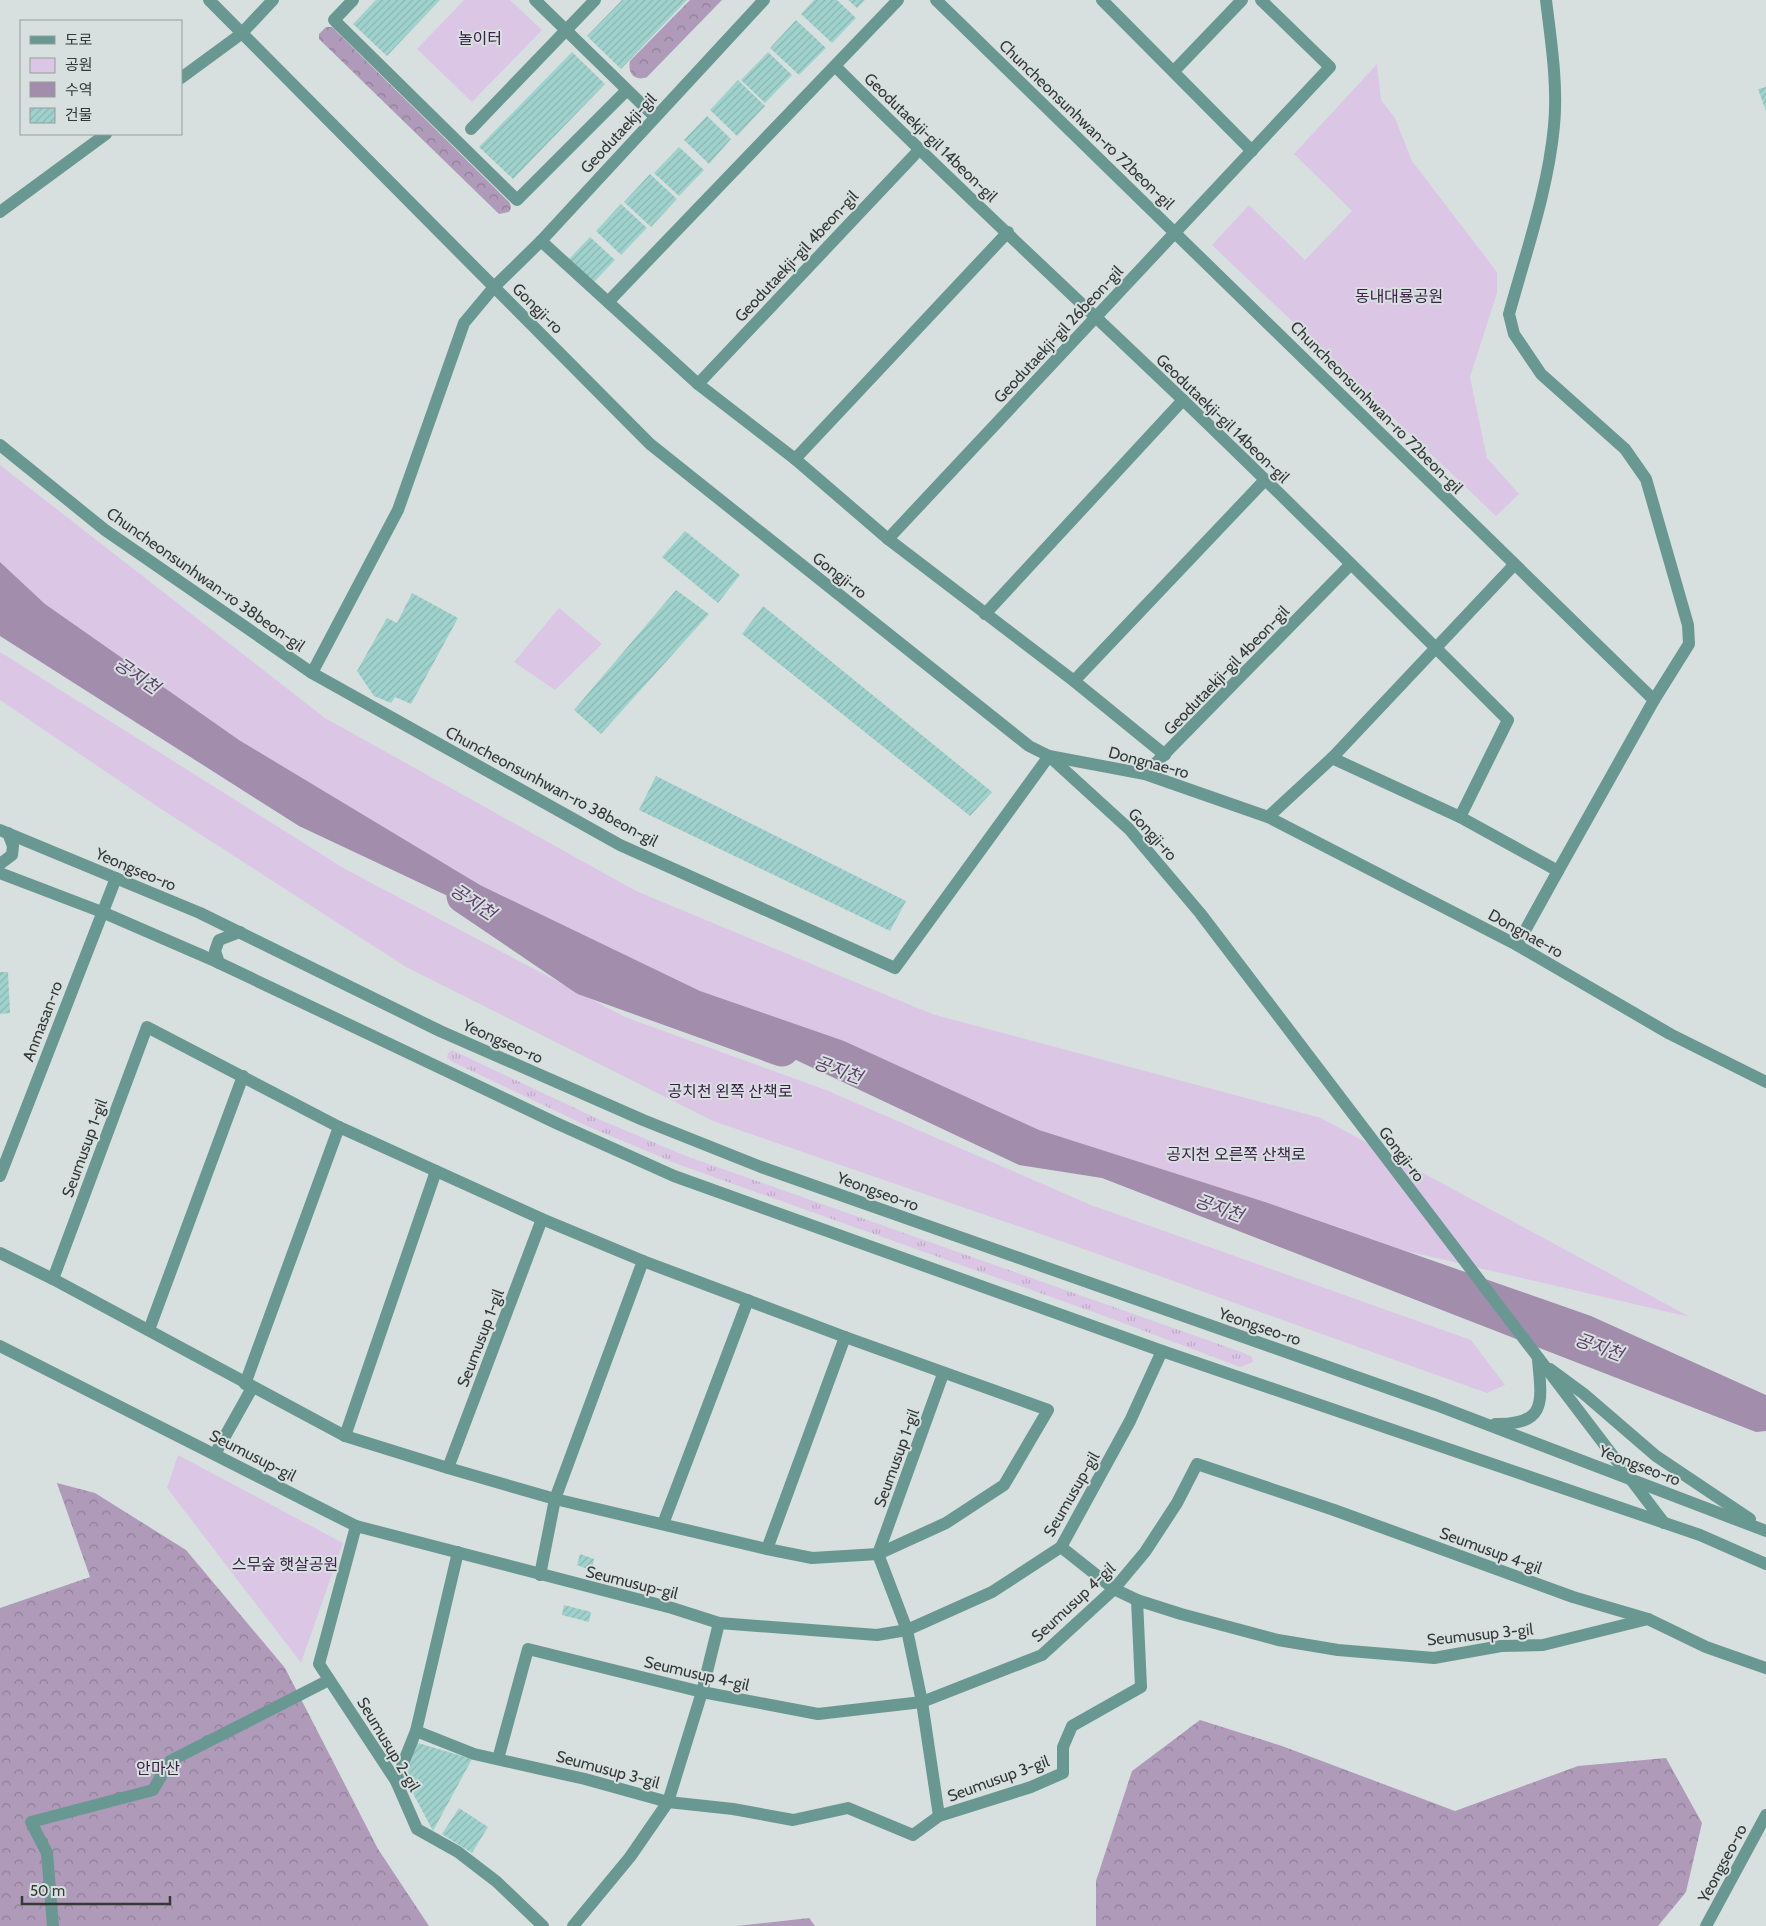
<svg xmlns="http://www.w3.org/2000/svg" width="1766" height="1926" font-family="Cabin,'Noto Sans KR',sans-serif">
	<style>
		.grass { fill: url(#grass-tufts) }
		.forest { fill: url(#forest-crowns) }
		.green { fill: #dcc6e6 }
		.water { fill: #a38dad }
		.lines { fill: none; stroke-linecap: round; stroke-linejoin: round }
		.river { stroke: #a38dad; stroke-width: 35 }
		.building { fill: url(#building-hatch) }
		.minor { stroke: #699893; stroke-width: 12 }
		.labels { text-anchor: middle; stroke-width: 4; stroke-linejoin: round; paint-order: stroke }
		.park-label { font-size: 16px; fill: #3f204b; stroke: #d7e0df }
		.street-label { font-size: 16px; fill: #353938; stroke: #d7e0df }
		.water-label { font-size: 18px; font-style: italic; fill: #5f3f6c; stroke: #d7e0df }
	</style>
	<defs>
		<pattern id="grass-tufts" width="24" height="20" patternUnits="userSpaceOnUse" patternTransform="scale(1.25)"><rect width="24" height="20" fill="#dcc6e6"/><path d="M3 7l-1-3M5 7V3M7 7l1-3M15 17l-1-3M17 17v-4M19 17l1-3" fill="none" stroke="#bdabc6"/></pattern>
		<pattern id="forest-crowns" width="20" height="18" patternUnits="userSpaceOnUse" patternTransform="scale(1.25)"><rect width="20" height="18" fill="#b09aba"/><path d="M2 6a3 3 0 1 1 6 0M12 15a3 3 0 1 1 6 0" fill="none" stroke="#907f98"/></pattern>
		<pattern id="building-hatch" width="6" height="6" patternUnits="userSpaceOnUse" patternTransform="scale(1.25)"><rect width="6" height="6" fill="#a0d2cd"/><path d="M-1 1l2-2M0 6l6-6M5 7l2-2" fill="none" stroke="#8ab5b1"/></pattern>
	</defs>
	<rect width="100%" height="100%" fill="#d7e0df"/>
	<polygon class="grass" points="452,1050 596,1118 686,1156 1244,1353 1252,1357 1253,1362 1240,1367 1107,1317 680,1165 587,1126 451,1061 447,1058 448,1053"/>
	<g class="forest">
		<path d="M690 0H722L647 77C635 82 627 73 630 61Z"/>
		<polygon points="326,27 332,27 510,203 511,208 509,212 499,214 319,39 319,34"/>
		<polygon points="57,1483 95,1493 186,1550 285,1668 378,1849 429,1926 0,1926 0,1608 90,1577"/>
		<polygon points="1200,1720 1282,1746 1455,1811 1578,1766 1666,1758 1702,1823 1686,1892 1658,1926 1096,1926 1096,1881 1132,1771"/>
		<polygon points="809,1918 815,1926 737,1926"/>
	</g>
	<g class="green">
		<polygon points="464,0 510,0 542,30 472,102 417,49"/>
		<polygon points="1377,64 1381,100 1395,118 1412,161 1497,272 1497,293 1470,377 1487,458 1519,494 1496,516 1212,245 1249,205 1305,260 1352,211 1294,154"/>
		<polygon points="0,465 325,718 636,891 932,1014 1321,1118 1690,1317 1221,1208 929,1102 480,885 239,740 45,604 0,562"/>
		<polygon points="559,608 602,644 555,690 514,662"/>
		<polygon points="0,652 345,869 625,1017 826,1090 1091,1205 1471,1340 1505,1385 1487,1393 1078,1247 713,1121 406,967 158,807 0,700"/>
		<polygon points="178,1455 343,1543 301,1663 167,1488"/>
	</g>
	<polygon class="water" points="0,562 45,604 239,740 480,885 700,991 844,1041 1039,1130 1268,1203 1591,1316 1766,1395 1766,1431 1756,1432 1102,1178 1019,1165 299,826 0,636"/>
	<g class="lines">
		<polyline class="river" points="464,896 585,978 782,1049"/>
	</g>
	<g class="building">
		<polygon points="376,0 440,0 387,56 353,24"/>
		<polygon points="622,0 687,0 621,69 587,36"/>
		<polygon points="814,0 837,0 856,18 832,43 801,14"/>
		<polygon points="848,0 865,0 857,8"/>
		<polygon points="796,20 826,48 799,75 770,48"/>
		<polygon points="572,52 605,84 513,179 479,147"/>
		<polygon points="768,52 792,75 765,103 741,80"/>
		<polygon points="738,80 765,106 737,136 710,110"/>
		<polygon points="1766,87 1766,111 1758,89"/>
		<polygon points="707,116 731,139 709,164 684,140"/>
		<polygon points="679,147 704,170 679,196 654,173"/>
		<polygon points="650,174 677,199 651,227 624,202"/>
		<polygon points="621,204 647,228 621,255 596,231"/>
		<polygon points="590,237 615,260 594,282 569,259"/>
		<polygon points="685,531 740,575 718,603 662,557"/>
		<polygon points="676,590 709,614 601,734 574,710"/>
		<polygon points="412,593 458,618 411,704 395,697 391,703 374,696 357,671 387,618 397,623"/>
		<polygon points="763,606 992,792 970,816 742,634"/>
		<polygon points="656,776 906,901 890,931 639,810"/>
		<polygon points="0,972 8,972 10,1013 0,1014"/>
		<polygon points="580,1554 594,1559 592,1571 577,1565"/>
		<polygon points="564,1605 591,1612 589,1622 562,1615"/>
		<polygon points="408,1740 472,1759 433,1831 407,1782"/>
		<polygon points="459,1808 488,1827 472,1853 442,1834"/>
	</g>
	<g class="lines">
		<g class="minor">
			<polyline points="209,0 650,444 1029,746 1049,756 1129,829 1200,913 1664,1523"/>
			<polyline points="353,0 334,20 517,200 627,90"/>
			<polyline points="535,0 655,117"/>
			<polyline points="936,0 1654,700 1558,871"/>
			<polyline points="1102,0 1252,151"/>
			<path d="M1546 0C1551 41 1558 85 1554 126 1548 190 1526 252 1509 314L1514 334 1541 374 1625 449 1646 479 1688 625 1689 644 1654 700"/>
			<path d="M835 66C948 180 1066 288 1182 399 1292 505 1400 612 1508 720L1460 817"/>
			<polyline points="1174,71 1242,0"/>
			<polyline points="181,78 241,34 273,0"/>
			<polyline points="471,129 595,0"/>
			<polyline points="0,212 106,134"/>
			<polyline points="541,241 698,384 795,459 888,539 1074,681 1165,755"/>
			<polyline points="608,302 898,0"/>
			<polyline points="698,384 919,150"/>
			<polyline points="0,445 105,530 312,673 620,845 895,968 1049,756 1145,774 1268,817 1517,945 1670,1034 1766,1082"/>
			<polyline points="795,459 1008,232"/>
			<polyline points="888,539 1330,67 1261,0"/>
			<polyline points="985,614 1183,400"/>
			<polyline points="312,673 398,510 464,323 494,287 541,241 764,0"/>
			<polyline points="1074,681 1264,481"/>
			<polyline points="1332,758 1460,817 1558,871 1517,945"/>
			<polyline points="1145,774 1350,565"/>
			<polyline points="1268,817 1332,758 1514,565"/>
			<polyline points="0,830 200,913 440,1031 643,1120 761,1167 1436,1405 1766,1531"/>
			<polyline points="0,864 12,855 13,846 8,833"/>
			<polyline points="0,873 102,912 215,961 556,1123 674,1176 1162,1351 1700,1535 1766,1564"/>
			<polyline points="219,963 215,951 219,940 240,932"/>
			<polygon points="147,1027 339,1127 542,1219 643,1261 845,1337 1048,1410 1004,1485 946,1523 878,1554 812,1558 767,1549 555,1499 448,1468 345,1436 53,1279"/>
			<polyline points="0,1176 116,878"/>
			<polyline points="0,1253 53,1279"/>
			<polyline points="149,1330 243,1076"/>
			<polyline points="0,1346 356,1526 672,1608 719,1623 877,1635 907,1630 992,1592 1061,1547 1130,1421 1162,1351"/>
			<polyline points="1550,1369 1584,1394 1656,1456 1750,1519"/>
			<polyline points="245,1384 339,1127"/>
			<path d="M1495 1424C1547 1425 1542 1402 1538 1360"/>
			<polyline points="345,1436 436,1171"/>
			<polyline points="215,1454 252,1388"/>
			<polyline points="448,1468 542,1219"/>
			<polyline points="663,1524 748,1300"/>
			<polyline points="356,1526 319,1664 396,1781 417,1829 458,1852 497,1882 543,1926"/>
			<polyline points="1061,1547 1114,1589 1137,1600"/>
			<polyline points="767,1549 845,1337"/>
			<polyline points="458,1552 416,1731 474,1754 585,1779 668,1802 733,1809 793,1820 848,1808 913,1835 939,1816 1031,1787 1063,1773 1063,1747 1072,1726 1141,1687 1137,1600 1181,1614 1278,1640 1338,1650 1434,1658 1501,1646 1543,1645 1648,1619"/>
			<polyline points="540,1575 555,1499 643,1261"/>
			<polyline points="498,1759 528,1649 702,1692 818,1714 922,1702 1042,1655 1114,1589 1145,1552 1177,1503 1197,1464 1334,1510 1573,1597 1648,1619 1706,1647 1766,1668"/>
			<polyline points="396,1781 416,1731"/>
			<polyline points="939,1816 922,1702 907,1630 878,1554 943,1374"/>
			<polyline points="53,1926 47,1853 31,1822 153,1790 170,1761 329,1680"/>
			<polyline points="573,1926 630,1857 668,1802 702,1692 719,1623"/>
			<polyline points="1706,1926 1766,1815"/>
		</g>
	</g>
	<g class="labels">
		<g class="park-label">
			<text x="480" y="44">놀이터</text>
			<text x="1399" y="302">동내대룡공원</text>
			<text x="730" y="1097">공치천 왼쪽 산책로</text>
			<text x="1236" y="1160">공지천 오른쪽 산책로</text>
			<text x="285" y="1570">스무숲 햇살공원</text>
			<text x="158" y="1774">안마산</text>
		</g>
		<g class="street-label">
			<text transform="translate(1087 124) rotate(44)" y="6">Chuncheonsunhwan-ro 72beon-gil</text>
			<text transform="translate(618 133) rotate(-47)" y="6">Geodutaekji-gil</text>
			<text transform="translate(931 137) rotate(44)" y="6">Geodutaekji-gil 14beon-gil</text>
			<text transform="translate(796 256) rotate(-47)" y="6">Geodutaekji-gil 4beon-gil</text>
			<text transform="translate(538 308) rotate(45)" y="6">Gongji-ro</text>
			<text transform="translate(1058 334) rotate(-47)" y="6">Geodutaekji-gil 26beon-gil</text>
			<text transform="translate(1377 407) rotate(45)" y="6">Chuncheonsunhwan-ro 72beon-gil</text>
			<text transform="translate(1223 418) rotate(44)" y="6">Geodutaekji-gil 14beon-gil</text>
			<text transform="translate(840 575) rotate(38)" y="6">Gongji-ro</text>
			<text transform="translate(206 579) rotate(35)" y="6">Chuncheonsunhwan-ro 38beon-gil</text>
			<text transform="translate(1226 670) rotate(-46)" y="6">Geodutaekji-gil 4beon-gil</text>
			<text transform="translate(1149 762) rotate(15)" y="6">Dongnae-ro</text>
			<text transform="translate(552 786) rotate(28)" y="6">Chuncheonsunhwan-ro 38beon-gil</text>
			<text transform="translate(1153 834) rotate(48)" y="6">Gongji-ro</text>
			<text transform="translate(136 869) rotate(23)" y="6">Yeongseo-ro</text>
			<text transform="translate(1526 933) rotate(29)" y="6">Dongnae-ro</text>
			<text transform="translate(42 1021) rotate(-69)" y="6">Anmasan-ro</text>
			<text transform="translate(503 1041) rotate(24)" y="6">Yeongseo-ro</text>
			<text transform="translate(84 1148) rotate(-70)" y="6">Seumusup 1-gil</text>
			<text transform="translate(1402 1154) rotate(53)" y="6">Gongji-ro</text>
			<text transform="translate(878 1191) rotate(20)" y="6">Yeongseo-ro</text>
			<text transform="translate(1260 1326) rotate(19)" y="6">Yeongseo-ro</text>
			<text transform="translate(480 1338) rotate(-69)" y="6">Seumusup 1-gil</text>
			<text transform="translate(253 1455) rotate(27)" y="6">Seumusup-gil</text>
			<text transform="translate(896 1458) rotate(-70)" y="6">Seumusup 1-gil</text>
			<text transform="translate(1640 1465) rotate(21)" y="6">Yeongseo-ro</text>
			<text transform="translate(1071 1494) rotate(-60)" y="6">Seumusup-gil</text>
			<text transform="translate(1491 1550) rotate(20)" y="6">Seumusup 4-gil</text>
			<text transform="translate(632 1582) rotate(14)" y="6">Seumusup-gil</text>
			<text transform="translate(1073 1602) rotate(-43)" y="6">Seumusup 4-gil</text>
			<text transform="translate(1480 1634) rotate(-6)" y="6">Seumusup 3-gil</text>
			<text transform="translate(697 1673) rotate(13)" y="6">Seumusup 4-gil</text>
			<text transform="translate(389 1744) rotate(59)" y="6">Seumusup 2-gil</text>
			<text transform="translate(608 1769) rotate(15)" y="6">Seumusup 3-gil</text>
			<text transform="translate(998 1778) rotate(-20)" y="6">Seumusup 3-gil</text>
			<text transform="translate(1722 1863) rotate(-62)" y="6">Yeongseo-ro</text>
		</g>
		<g class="water-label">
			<text transform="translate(137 676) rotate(34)" y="6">공지천</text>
			<text transform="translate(473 902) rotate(34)" y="6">공지천</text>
			<text transform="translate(838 1070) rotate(20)" y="6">공지천</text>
			<text transform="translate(1219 1208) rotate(20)" y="6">공지천</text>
			<text transform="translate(1599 1347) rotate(20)" y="6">공지천</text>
		</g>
	</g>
	<rect x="20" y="20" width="162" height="115" fill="#d7e0df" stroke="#969d9c"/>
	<rect x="30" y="36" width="25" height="8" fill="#699893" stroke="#969d9c"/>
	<text x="65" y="45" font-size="15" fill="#353938">도로</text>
	<rect x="30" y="58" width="25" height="15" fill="#dcc6e6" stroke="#969d9c"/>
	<text x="65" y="70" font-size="15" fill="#353938">공원</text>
	<rect x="30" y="82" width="25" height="15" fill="#a38dad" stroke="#969d9c"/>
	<text x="65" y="95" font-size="15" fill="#353938">수역</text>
	<rect x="30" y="108" width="25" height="15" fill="url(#building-hatch)" stroke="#969d9c"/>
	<text x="65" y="120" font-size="15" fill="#353938">건물</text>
	<path d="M22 1896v8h148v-8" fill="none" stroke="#353938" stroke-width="2.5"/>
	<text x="30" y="1896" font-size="15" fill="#353938" stroke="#d7e0df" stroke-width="4" paint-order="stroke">50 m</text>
</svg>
